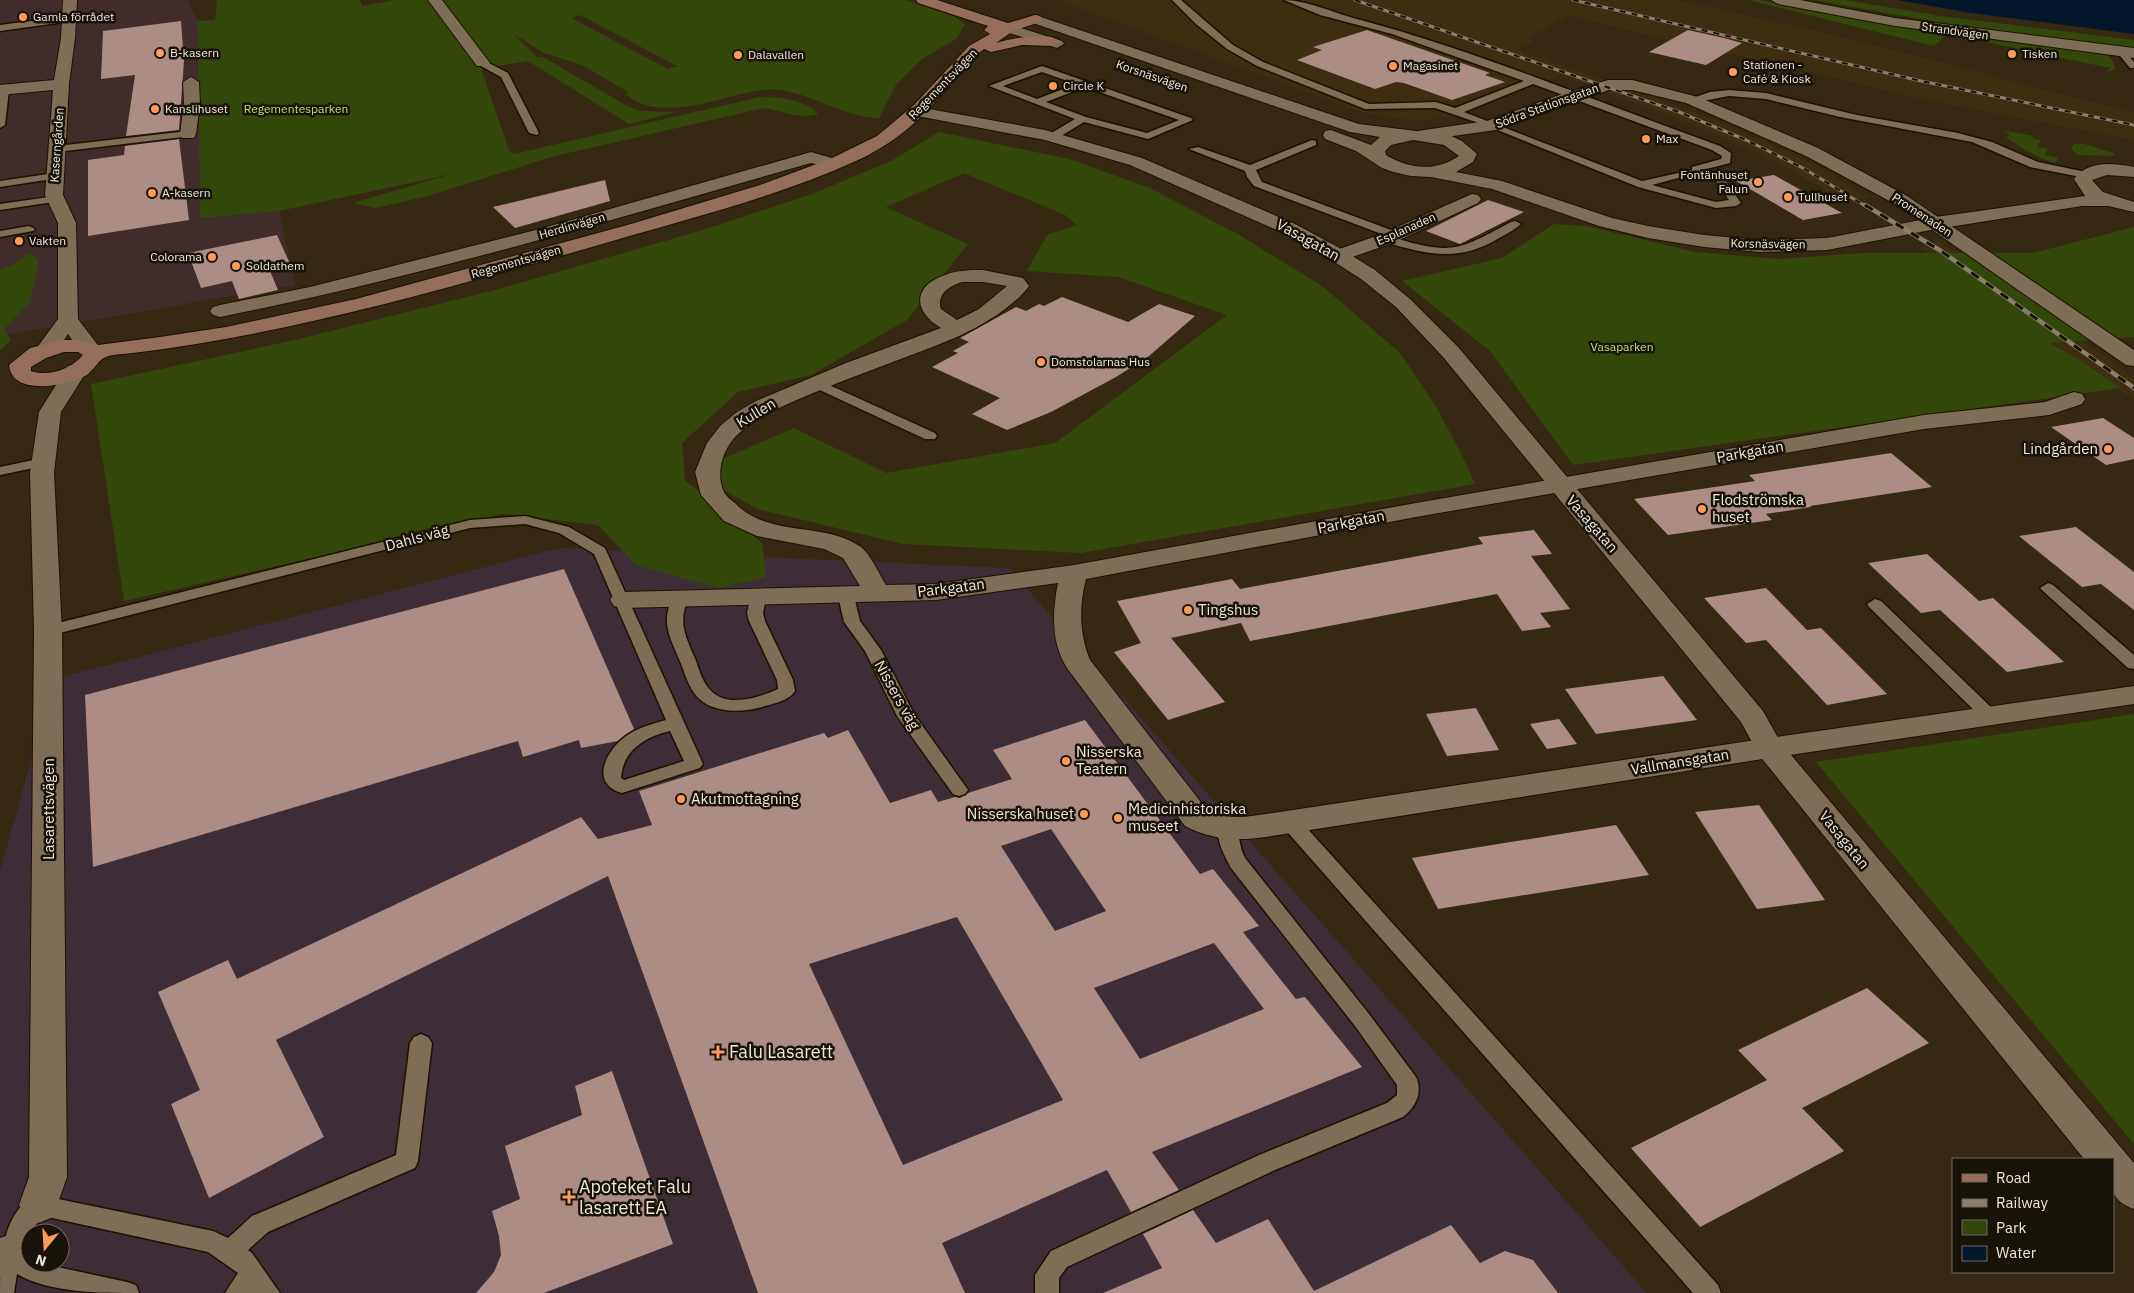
<svg xmlns="http://www.w3.org/2000/svg" width="2134" height="1293" font-family="'IBM Plex Sans',sans-serif">
	<style>
		.commercial { fill: #412c2c }
		.built { fill: #3d2e0f }
		.medical { fill: #3d2d37; fill-rule: evenodd }
		.green { fill: #34470a; fill-rule: evenodd }
		.water { fill: #03172c }
		.building { fill: #ac8c84; fill-rule: evenodd }
		.lines { fill: none; stroke-linecap: round; stroke-linejoin: round }
		.service-casing { stroke: #1d1100; stroke-width: 3 }
		.minor-casing { stroke: #1d1100; stroke-width: 2 }
		.tertiary-casing { stroke: #1d1100; stroke-width: 2 }
		.secondary-casing { stroke: #1d1100; stroke-width: 2 }
		.service { fill: #7d6e55; fill-rule: evenodd }
		.minor { fill: #7d6e55; fill-rule: evenodd }
		.tertiary { fill: #7d6e55; fill-rule: evenodd }
		.secondary { fill: #956e59; fill-rule: evenodd }
		.rail-far1-casing { stroke: #8a7f6c; stroke-width: 3 }
		.rail-casing { stroke: #8a7f6c; stroke-width: 4.5 }
		.rail-far1 { stroke: #181309; stroke-width: 2; stroke-dasharray: 6; stroke-linecap: butt }
		.rail { stroke: #181309; stroke-width: 3; stroke-dasharray: 9; stroke-linecap: butt }
		.poi-dot { fill: #fe9b59; stroke: #181309; stroke-width: 2 }
		.labels { text-anchor: middle; stroke-width: 5; stroke-linejoin: round; paint-order: stroke }
		.far-poi-label { font-size: 12px; fill: #f0e8da; stroke: #181309; text-anchor: start }
		.far-street-label { font-size: 12px; fill: #f0e8da; stroke: #181309 }
		.far-park-label { font-size: 12px; fill: #b7e26a; stroke: #181309 }
		.street-label { font-size: 15px; fill: #f0e8da; stroke: #181309 }
		.poi-label { font-size: 15px; fill: #f0e8da; stroke: #181309; text-anchor: start }
		.near-poi-label { font-size: 18px; fill: #f0e8da; stroke: #181309; text-anchor: start }
	</style>
	<rect width="100%" height="100%" fill="#352912"/>
	<polygon class="commercial" points="0,0 187,0 198,21 201,217 279,211 295,285 0,336"/>
	<g class="built">
		<polygon points="1057,0 1678,0 1851,39 2134,113 2134,140 1941,103 1568,16 1527,38 1534,41 1518,50 1713,119 1816,165 1869,197 1844,202 1791,170 1735,143 1669,115 1560,76 1449,116 1431,120 1401,119 1357,111"/>
		<polygon points="1940,242 2134,377 2134,400 1919,247"/>
	</g>
	<path class="medical" d="M558 548 1009 568 1647 1293H0V871L54 679ZM30 1233H60V1263H30Z"/>
	<g class="green">
		<path d="M217 0H360L362 6 396 0H905L953 16 965 24 956 39 922 59 896 85 879 118C840 118 798 84 762 90 723 95 660 125 626 94L628 92 582 65 544 53 512 33 537 57H543L627 106 640 111 675 112 629 124 528 61 481 69 509 150 514 154 760 97C778 97 807 100 818 114 800 119 788 113 770 109 762 107 750 112 742 113L551 157 428 196 375 208 353 203 452 174 279 211 200 218 198 21 215 20ZM580 15 677 66 668 69 571 18Z"/>
		<path d="M1748 0H1759L1947 33 2101 53C2110 56 2114 60 2115 70L2106 72 2110 68 1947 34 1934 46Z"/>
		<polygon points="1814,0 1844,0 1941,16 2134,40 2134,48 1965,27"/>
		<path d="M2002 130 2033 136 2032 138 2041 140 2037 147 2048 149 2044 155 2058 158 2056 163C2039 159 2021 148 2006 137L2010 135Z"/>
		<polygon points="939,132 1069,159 1150,188 1241,236 1322,286 1400,353 1435,405 1461,453 1475,484 1081,553 903,544 758,509 722,489 720,460 794,428 886,473 1055,443 1227,315 1118,277 1027,271 1047,235 1077,225 1065,215 964,173 886,207 968,244 907,320 811,375 738,392 682,443 685,480 762,543 766,577 718,588 636,565 598,525 503,514 124,601 91,384 295,340 495,290 703,230 812,194 891,161"/>
		<polygon points="2074,144 2084,144 2114,153 2114,156 2077,155 2071,148"/>
		<polygon points="1554,224 1586,226 1695,252 1781,259 1862,253 2033,253 2134,227 2134,337 2050,343 2077,358 2120,388 1573,465 1490,351 1402,281 1502,258"/>
		<polygon points="29,253 39,260 30,302 4,329 11,340 0,350 0,270 14,264"/>
		<polygon points="2134,714 2134,1144 1816,762"/>
	</g>
	<polygon class="water" points="1898,0 2134,0 2134,34 1971,13"/>
	<g class="building">
		<polygon points="181,21 184,61 179,130 126,136 135,75 101,79 103,31"/>
		<polygon points="1367,30 1490,73 1485,75 1505,82 1452,100 1404,83 1396,82 1375,89 1297,60 1322,50 1313,47"/>
		<polygon points="1688,30 1724,38 1742,43 1706,65 1649,52"/>
		<polygon points="179,139 189,220 88,236 88,160 124,155 125,146"/>
		<polygon points="1774,175 1842,213 1803,220 1736,181"/>
		<polygon points="605,180 610,201 515,228 493,207"/>
		<polygon points="1488,200 1524,212 1460,244 1426,231"/>
		<polygon points="277,235 291,266 270,271 278,290 239,299 232,281 201,288 188,253"/>
		<polygon points="1062,297 1128,322 1159,304 1195,316 1149,356 1116,377 1051,412 1007,430 972,414 1000,398 932,367 958,353 953,351 969,342 960,338 1016,307 1026,311 1039,304 1044,306"/>
		<polygon points="2103,418 2134,438 2134,459 2106,465 2051,427"/>
		<polygon points="1891,453 1932,487 1810,506 1811,507 1766,514 1772,520 1668,535 1634,499 1755,481 1749,475"/>
		<polygon points="2076,527 2134,572 2134,610 2101,584 2082,587 2019,536"/>
		<polygon points="1534,530 1552,554 1531,556 1570,609 1540,613 1551,627 1522,631 1497,594 1250,641 1241,623 1171,638 1225,702 1168,720 1114,652 1141,643 1117,601 1232,579 1240,589 1483,544 1478,537"/>
		<polygon points="1927,554 1979,601 1993,598 2064,662 2007,672 1940,610 1921,613 1868,563"/>
		<polygon points="564,569 634,729 618,741 581,748 579,740 523,757 518,741 93,867 85,695"/>
		<polygon points="1766,588 1807,630 1821,628 1887,694 1827,705 1766,640 1746,643 1704,598"/>
		<polygon points="1663,676 1697,720 1596,734 1565,689"/>
		<polygon points="1476,708 1499,750 1447,756 1426,714"/>
		<polygon points="1559,719 1577,744 1547,749 1530,724"/>
		<path d="M1085 720 1200 874 1213 869 1259 926 1243 932 1296 999 1305 997 1362 1067 1152 1152 1179 1190 1131 1212 1107 1170 942 1243 965 1293H758L608 876 276 1040 324 1137 209 1198 171 1104 200 1090 158 992 228 960 237 979 581 817 598 839 652 825 639 791 824 733 828 738 848 730 890 803 931 790 938 802 955 797 960 798 968 793 1012 779 993 750ZM1051 829 1106 911 1055 931 1001 846ZM957 917 1063 1100 903 1165 809 964ZM1214 943 1264 1009 1140 1059 1094 988Z"/>
		<polygon points="1759,805 1825,900 1757,909 1695,812"/>
		<polygon points="1616,825 1649,875 1438,909 1412,858"/>
		<polygon points="1867,988 1929,1043 1802,1108 1844,1151 1700,1227 1631,1148 1767,1080 1738,1050"/>
		<polygon points="612,1071 673,1244 544,1293 476,1293 494,1272 501,1255 499,1236 492,1211 520,1199 505,1146 582,1115 575,1086"/>
		<polygon points="1193,1210 1216,1243 1268,1219 1314,1291 1451,1225 1480,1263 1505,1251 1533,1260 1558,1293 1103,1293 1162,1268 1143,1234"/>
	</g>
	<g class="lines">
		<g class="service-casing">
			<g id="service">
				<path d="M1172 0H1181L1233 45 1263 62 1369 104 1436 102 1455 108 1524 81 1392 34 1320 15 1284 0C1306 0 1334 13 1357 19 1481 52 1599 103 1720 146L1731 153 1730 163 1703 170 1722 176 1741 203 1736 206 1716 208 1638 187 1490 127 1435 108 1365 109 1257 66 1227 49 1196 24ZM1533 84 1712 150 1722 156 1721 159 1692 167V170L1642 181 1464 112ZM1699 176 1715 180 1729 200 1716 202 1652 185 1678 178Z"/>
				<polygon points="69,16 73,19 72,21 0,31 0,25"/>
				<polygon points="2117,49 2123,49 2134,62 2134,68 2130,68 2116,51"/>
				<polygon points="479,61 485,61 508,73 539,133 537,135 529,133 501,77 479,65"/>
				<path d="M1042 66 1191 118 1193 120 1148 139 1084 122 1056 139H1048V135L1075 119 989 86ZM1042 72 1076 84 1037 99 1003 86ZM1085 87 1179 120 1147 133 1086 117 1046 102Z"/>
				<polygon points="4,87 9,90 5,125 0,128 0,89"/>
				<polygon points="1729,90 1766,93 1857,115 1958,133 1992,142 2038,162 2086,172 2091,175 2086,178 2030,167 1972,142 1840,117 1766,99 1729,96 1692,103 1687,100 1710,92"/>
				<polygon points="188,131 193,134 191,136 57,152 52,149 57,146"/>
				<path d="M1312 140 1316 141V145L1256 170 1262 182 1399 233 1401 235 1395 238C1454 256 1460 249 1511 222L1515 221 1521 224C1516 229 1508 233 1501 237 1459 263 1427 255 1382 241V237L1387 236 1254 186 1247 177 1245 171 1189 149 1198 147 1250 165Z"/>
				<polygon points="55,173 60,176 59,178 0,187 0,181"/>
				<polygon points="56,196 60,197 60,201 0,210 0,204"/>
				<polygon points="29,226 35,229 33,231 0,237 0,231"/>
				<polygon points="816,379 935,433 937,436 935,439 925,439 811,386 810,383 811,380"/>
				<polygon points="43,458 50,462 48,465 0,475 0,467"/>
				<path d="M525 516 569 527 605 548 703 764 700 768 622 793C589 784 606 750 626 736 637 728 652 724 666 720L594 554 559 533 525 524 470 528 48 636 42 635 40 631 42 627 470 520ZM670 731 684 761 624 780 621 778C623 750 645 737 670 731Z"/>
				<polygon points="2048,583 2053,585 2134,655 2134,669 2128,668 2043,591 2040,588"/>
				<polygon points="846,591 854,596 860,621 881,650 914,714 968,790 965,794 959,796 953,794 897,716 865,651 844,622 838,596"/>
				<path d="M758 593 766 598 763 613 765 621 793 680 795 691C789 701 772 704 762 707 740 713 709 714 694 693 687 683 684 670 679 659 671 640 662 624 670 604 672 598 674 596 680 594L688 599C679 620 684 634 693 654 698 664 700 677 707 686 723 710 758 698 778 689L777 680 749 621 747 613 750 598Z"/>
				<polygon points="1875,599 1881,601 1996,712 1999,716 1996,720 1984,720 1869,607 1867,604"/>
				<polygon points="1290,815 1297,817 1718,1285 1721,1293 1693,1293 1283,827 1281,822 1283,817"/>
				<path d="M1227 821 1234 823C1240 834 1239 847 1245 858L1369 1014 1416 1077C1423 1092 1416 1107 1403 1117L1275 1170 1067 1267 1059 1278V1293H1035V1275L1051 1251 1259 1155 1387 1103 1397 1095V1085L1355 1026 1231 868C1225 856 1213 836 1220 823Z"/>
				<path d="M421 1034 428 1037 432 1043 418 1161 415 1168 268 1232 248 1250 252 1253 280 1293H225L238 1273 208 1252 43 1216 30 1233 26 1250 30 1255V1263H39L127 1282 136 1285 139 1293C100 1293 49 1293 17 1274L14 1293H0C0 1260 2 1208 39 1195L213 1231 228 1238 252 1216 396 1155 410 1043 414 1037Z"/>
			</g>
		</g>
		<g class="minor-casing">
			<g id="minor">
				<polygon points="63,0 77,0 75,38 69,84 63,195 76,223 78,319 100,348 97,353 89,354 81,353 68,334 55,354 47,355 39,354 36,349 58,319 58,223 45,195 53,90 0,95 0,85 54,80 61,38"/>
				<polygon points="428,0 442,0 490,63 487,66 477,66"/>
				<polygon points="191,77 199,82 200,103 196,134 194,138 182,138 180,134 184,103 183,82"/>
				<polygon points="1608,80 1632,80 1698,97 1818,148 1907,196 2134,350 2134,366 2126,365 1895,204 1806,156 1686,103 1632,90 1609,90 1496,130 1424,140 1418,139 1416,135 1418,131 1424,130 1487,121 1565,93"/>
				<path d="M811 152 839 160 842 164 839 168 833 169 811 163C615 219 420 277 220 317L213 315 210 311 213 307 220 305 310 287 536 230Z"/>
				<polygon points="1472,194 1478,195 1481,199 1478,203 1393,243 1338,262 1331,260 1328,256 1331,252 1379,235"/>
				<path d="M983 270 1023 278 1029 286C1015 306 980 327 959 336 910 357 860 373 811 394 785 405 759 415 738 434 723 448 715 473 724 492 726 496 731 500 735 503 768 538 825 521 861 547 871 555 879 574 886 585L936 584 1074 565 1416 503 1924 415 2045 402 2074 392 2082 394 2085 399 2082 404 2049 415 1924 429 1416 517 1086 579C1079 606 1079 633 1090 660L1207 810C1226 820 1246 817 1266 814L1769 738 2134 686V704L1769 758 1266 837C1237 841 1211 840 1185 826L1067 668C1051 643 1052 612 1058 583L936 600 623 608 614 606 610 600 614 594 623 592 860 586 843 558 824 549 757 536 724 521 701 495 695 472 707 443 721 425 737 412 756 401 846 363 941 328C913 312 912 286 945 275 958 270 970 270 983 270ZM962 282H983L1007 286 979 309 957 320 941 309C936 295 949 286 962 282Z"/>
				<polygon points="76,364 84,366 87,371 61,412 54,473 62,631 67,1177 53,1217 39,1223 25,1217 19,1205 29,1177 34,631 30,473 39,412 68,366"/>
				<polygon points="14,1233 28,1238 30,1242 28,1264 0,1278 0,1238"/>
			</g>
		</g>
		<g class="tertiary-casing">
			<g id="tertiary">
				<polygon points="1771,0 1800,0 1895,18 2134,48 2134,58 1895,26 1778,4"/>
				<path d="M1035 15 1359 124 1449 135 1462 141 1477 154 1473 162 1456 172 1502 181 1612 218 1648 226 1704 235 1760 240 1827 238 1936 217 2085 196 2074 179C2087 160 2115 163 2134 167V177L2107 175 2092 180 2103 192 2134 202V212L2108 206H2082L1936 229 1827 250 1760 252 1704 247 1648 238 1599 226 1492 189 1431 177 1411 176 1393 172 1382 168 1356 151 1325 139 1323 135 1325 131 1331 130 1371 145 1380 137 1350 132 1030 22 1028 19ZM1413 140 1444 145 1459 156C1436 172 1409 169 1386 155L1385 151 1391 145Z"/>
				<polygon points="1008,24 1062,41 1064,44 1057,48 1003,31 1001,28 1003,25"/>
				<path d="M918 107 1045 130 1142 158 1295 224 1336 246 1375 270 1410 299 1459 348 1763 711 1781 743 2134 1163V1209C2106 1199 2113 1185 2113 1159H2084L1759 755 1741 722 1444 358 1396 307 1361 279 1322 254 1281 232 1130 165 1045 140 912 115 910 112Z"/>
			</g>
		</g>
		<g class="secondary-casing">
			<path id="secondary" d="M916 0H937L1008 23 1035 15 1040 16 1042 19 1040 22 1013 31 996 43C1009 39 1051 30 1060 42L1053 46 1022 45 991 52 984 49C966 62 952 83 937 100 914 126 889 146 856 161 772 199 680 221 592 247 441 290 289 334 133 353 125 354 113 354 106 357 99 359 94 370 87 375 67 386 12 397 9 365L30 348 63 340H78L98 345 160 337 226 327 356 299 631 224 760 185 830 159 877 136 914 105 969 46 990 34 984 30 988 26 918 3ZM64 352H78L83 355C72 369 48 377 31 371V367L46 358Z"/>
		</g>
		<use href="#service" class="service"/>
		<use href="#minor" class="minor"/>
		<use href="#tertiary" class="tertiary"/>
		<use href="#secondary" class="secondary"/>
		<g class="rail-far1-casing">
			<g id="rail-far1">
				<polyline points="1355,0 1679,112 1746,140 1803,168 1867,207"/>
				<polyline points="1573,0 1921,81 2134,125"/>
			</g>
		</g>
		<g class="rail-casing">
			<polyline id="rail" points="1865,205 1941,251 2134,388"/>
		</g>
		<use href="#rail-far1" class="rail-far1"/>
		<use href="#rail" class="rail"/>
	</g>
	<g class="poi-dot">
		<circle cx="23" cy="17" r="5"/>
		<circle cx="160" cy="53" r="5"/>
		<circle cx="2012" cy="54" r="5"/>
		<circle cx="738" cy="55" r="5"/>
		<circle cx="1393" cy="66" r="5"/>
		<circle cx="1733" cy="72" r="5"/>
		<circle cx="1053" cy="86" r="5"/>
		<circle cx="155" cy="109" r="5"/>
		<circle cx="1646" cy="139" r="5"/>
		<circle cx="1758" cy="182" r="5"/>
		<circle cx="152" cy="193" r="5"/>
		<circle cx="1788" cy="197" r="5"/>
		<circle cx="19" cy="241" r="5"/>
		<circle cx="212" cy="257" r="5"/>
		<circle cx="236" cy="266" r="5"/>
		<circle cx="1041" cy="362" r="5"/>
		<circle cx="2108" cy="449" r="5"/>
		<circle cx="1702" cy="509" r="5"/>
		<circle cx="1188" cy="610" r="5"/>
		<circle cx="1066" cy="761" r="5"/>
		<circle cx="681" cy="799" r="5"/>
		<circle cx="1084" cy="814" r="5"/>
		<circle cx="1118" cy="818" r="5"/>
		<path d="M715.5 1044.5h5v5h5v5h-5v5h-5v-5h-5v-5h5z"/>
		<path d="M566.5 1189.5h5v5h5v5h-5v5h-5v-5h-5v-5h5z"/>
	</g>
	<g class="labels">
		<g class="far-poi-label">
			<text x="33" y="21">Gamla förrådet</text>
			<text x="170" y="57">B-kasern</text>
			<text x="2022" y="58">Tisken</text>
			<text x="748" y="59">Dalavallen</text>
			<text x="1743" y="69">Stationen -<tspan x="1743" dy="14">Café &amp; Kiosk</tspan></text>
			<text x="1403" y="70">Magasinet</text>
			<text x="1063" y="90">Circle K</text>
			<text x="165" y="113">Kanslihuset</text>
			<text x="1656" y="143">Max</text>
			<text x="1748" y="179" text-anchor="end">Fontänhuset<tspan x="1748" dy="14">Falun</tspan></text>
			<text x="162" y="197">A-kasern</text>
			<text x="1798" y="201">Tullhuset</text>
			<text x="29" y="245">Vakten</text>
			<text x="202" y="261" text-anchor="end">Colorama</text>
			<text x="246" y="270">Soldathem</text>
			<text x="1051" y="366">Domstolarnas Hus</text>
		</g>
		<g class="far-street-label">
			<text transform="translate(1955 31) rotate(8)" y="4">Strandvägen</text>
			<text transform="translate(1152 76) rotate(19)" y="4">Korsnäsvägen</text>
			<text transform="translate(943 84) rotate(-46)" y="4">Regementsvägen</text>
			<text transform="translate(1547 106) rotate(-20)" y="4">Södra Stationsgatan</text>
			<text transform="translate(57 145) rotate(-86)" y="4">Kaserngården</text>
			<text transform="translate(1922 215) rotate(33)" y="4">Promenaden</text>
			<text transform="translate(572 226) rotate(-16)" y="4">Herdinvägen</text>
			<text transform="translate(1406 229) rotate(-24)" y="4">Esplanaden</text>
			<text transform="translate(1768 244) rotate(1)" y="4">Korsnäsvägen</text>
			<text transform="translate(516 262) rotate(-16)" y="4">Regementsvägen</text>
		</g>
		<g class="far-park-label">
			<text x="296" y="113">Regementesparken</text>
			<text x="1622" y="351">Vasaparken</text>
		</g>
		<g class="street-label">
			<text transform="translate(1308 240) rotate(29)" y="5">Vasagatan</text>
			<text transform="translate(756 413) rotate(-31)" y="5">Kullen</text>
			<text transform="translate(1750 452) rotate(-10)" y="5">Parkgatan</text>
			<text transform="translate(1351 522) rotate(-11)" y="5">Parkgatan</text>
			<text transform="translate(1592 524) rotate(49)" y="5">Vasagatan</text>
			<text transform="translate(417 538) rotate(-15)" y="5">Dahls väg</text>
			<text transform="translate(951 588) rotate(-7)" y="5">Parkgatan</text>
			<text transform="translate(897 695) rotate(61)" y="5">Nissers väg</text>
			<text transform="translate(1680 762) rotate(-9)" y="5">Vallmansgatan</text>
			<text transform="translate(49 809) rotate(-90)" y="5">Lasarettsvägen</text>
			<text transform="translate(1844 840) rotate(51)" y="5">Vasagatan</text>
		</g>
		<g class="poi-label">
			<text x="2098" y="454" text-anchor="end">Lindgården</text>
			<text x="1712" y="505">Flodströmska<tspan x="1712" dy="17">huset</tspan></text>
			<text x="1198" y="615">Tingshus</text>
			<text x="1076" y="757">Nisserska<tspan x="1076" dy="17">Teatern</tspan></text>
			<text x="691" y="804">Akutmottagning</text>
			<text x="1128" y="814">Medicinhistoriska<tspan x="1128" dy="17">museet</tspan></text>
			<text x="1074" y="819" text-anchor="end">Nisserska huset</text>
		</g>
		<g class="near-poi-label">
			<text x="729" y="1058">Falu Lasarett</text>
			<text x="579" y="1193">Apoteket Falu<tspan x="579" dy="21">lasarett EA</tspan></text>
		</g>
	</g>
	<rect x="1952" y="1158" width="162" height="115" fill="#181309" stroke="#6e685d"/>
	<rect x="1962" y="1174" width="25" height="8" fill="#956e59" stroke="#6e685d"/>
	<text x="1996" y="1183" font-size="15" fill="#f0e8da">Road</text>
	<rect x="1962" y="1199" width="25" height="8" fill="#8a7f6c" stroke="#6e685d"/>
	<text x="1996" y="1208" font-size="15" fill="#f0e8da">Railway</text>
	<rect x="1962" y="1220" width="25" height="15" fill="#34470a" stroke="#6e685d"/>
	<text x="1996" y="1233" font-size="15" fill="#f0e8da">Park</text>
	<rect x="1962" y="1246" width="25" height="15" fill="#03172c" stroke="#6e685d"/>
	<text x="1996" y="1258" font-size="15" fill="#f0e8da">Water</text>
	<g transform="translate(45 1248) rotate(198)"><circle r="24" fill="#181309" stroke="#6e685d"/>
	<path d="M0-4L9 19L0 12L-9 19Z" fill="#fe9b59"/>
	<text y="-8" font-size="14" font-weight="bold" text-anchor="middle" fill="#f0e8da">N</text>
	</g>
</svg>
